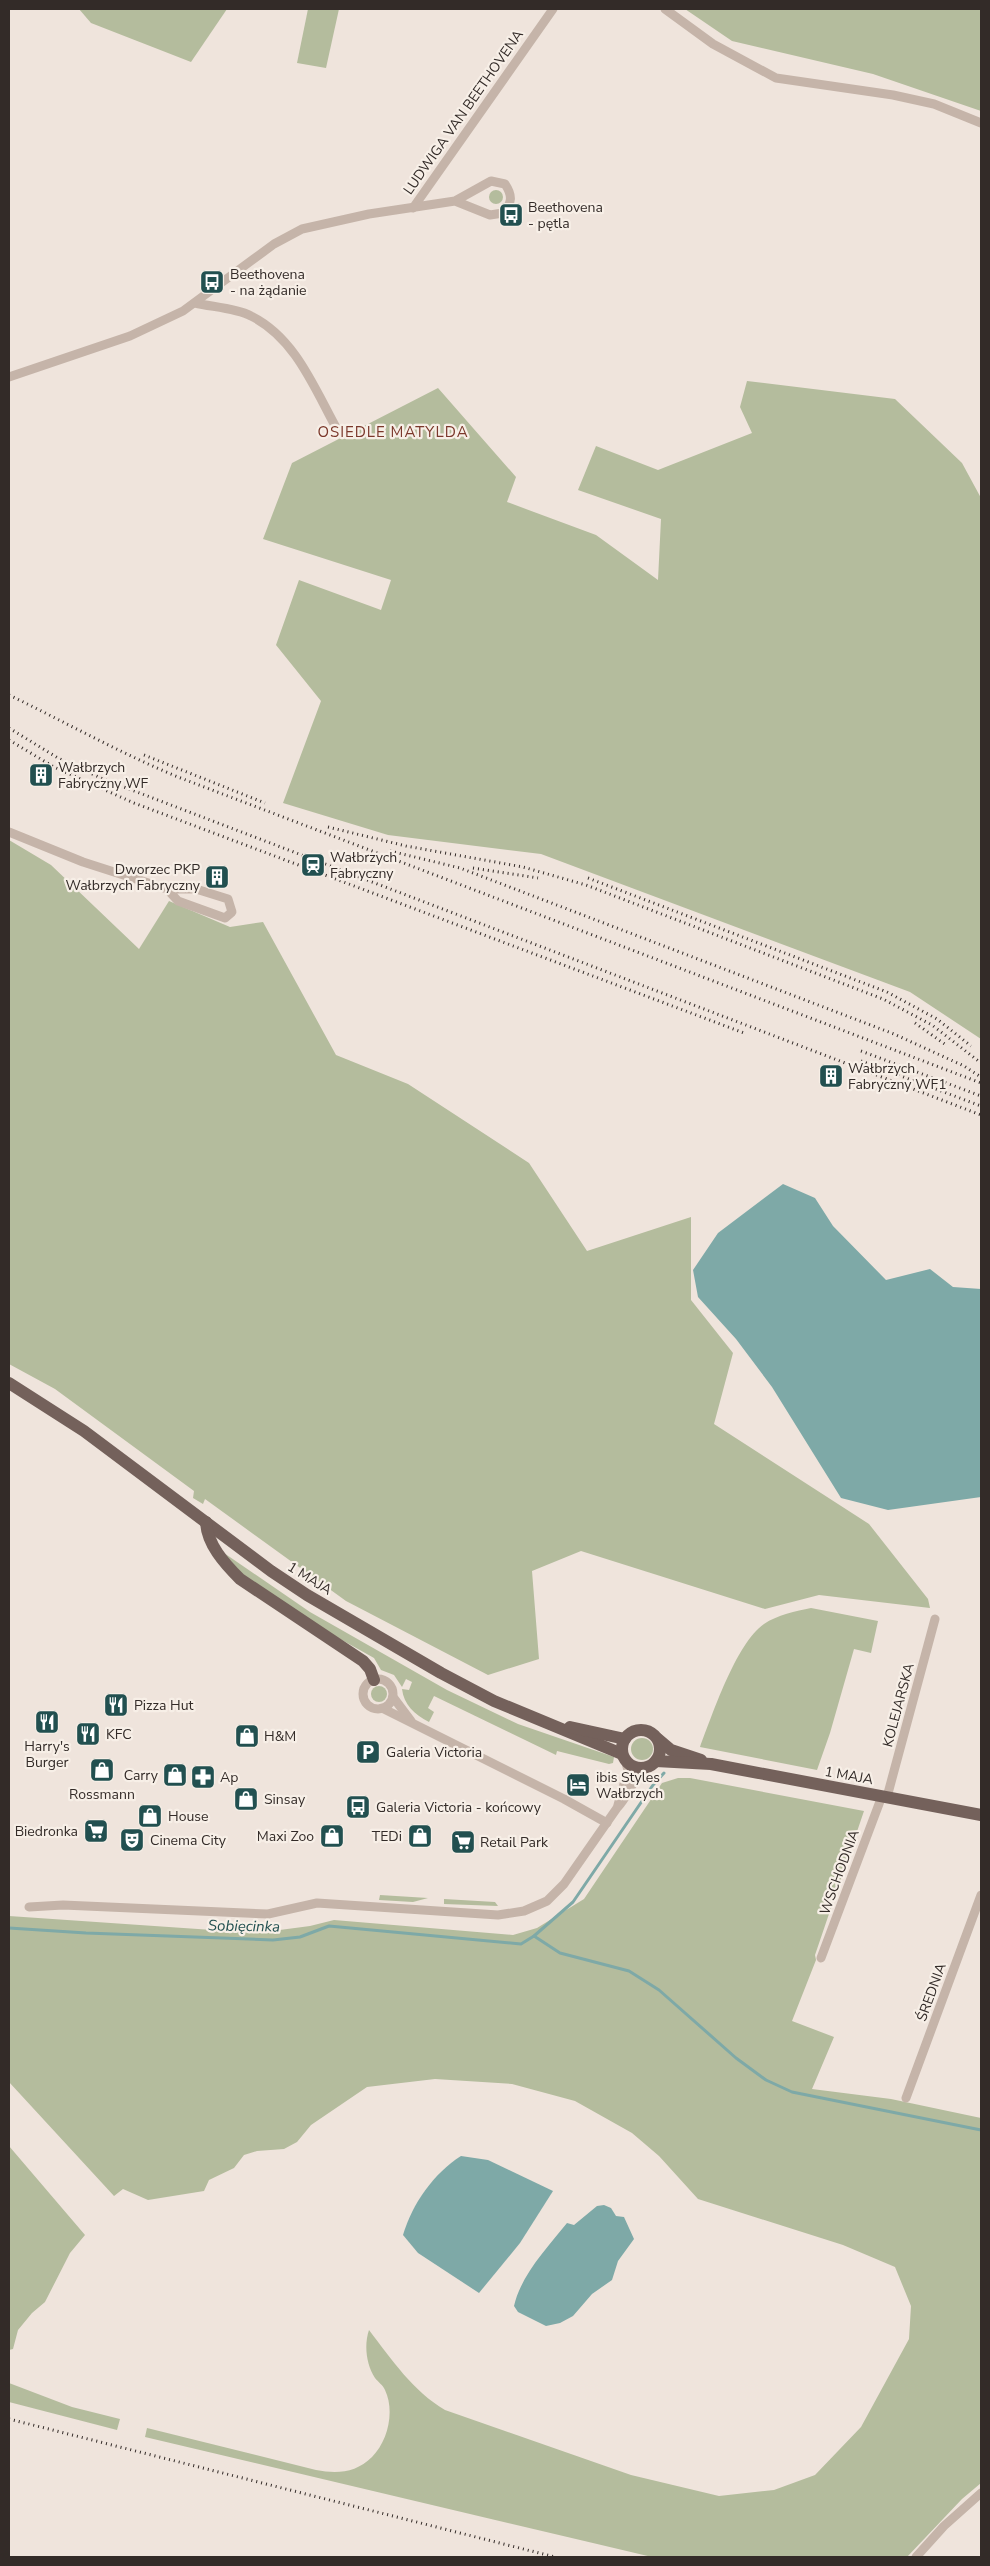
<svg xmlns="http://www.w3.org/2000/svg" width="990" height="2566" viewBox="0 0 990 2566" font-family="'Nunito Sans',sans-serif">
	<rect width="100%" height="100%" fill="#efe4dc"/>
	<g fill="#b4bc9d">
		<polygon points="79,9 227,9 191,62 91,23"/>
		<polygon points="308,9 339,9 326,68 297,63"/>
		<polygon points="685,9 981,9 981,111 873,74 732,41"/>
		<circle cx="496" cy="197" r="7"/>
		<polygon points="747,381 895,399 962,463 981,498 981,1039 910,992 541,854 388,835 283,803 321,701 276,645 299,580 381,610 391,580 263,539 292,463 438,388 516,477 507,502 596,535 658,580 661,519 578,490 596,446 658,470 752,433 740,407"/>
		<polygon points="9,840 51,865 139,949 169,901 230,927 263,922 336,1055 408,1084 529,1163 587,1251 691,1217 691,1300 733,1353 714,1424 869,1524 928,1599 930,1608 819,1595 765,1609 581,1551 532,1571 539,1659 488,1675 346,1601 205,1499 203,1504 193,1498 194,1491 55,1389 9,1364"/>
		<path d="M224,1553l86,59 137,78 71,34 96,33 -1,6 -4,1 -52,-13 -1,4 -122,-59 -6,12 6,4 -5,10c-15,-8 -25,-17 -27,-33l7,1 3,-8 -6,-3 -4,8 -8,-12 -13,-5 -7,-12 -41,-23 -89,-59z"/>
		<path d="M811,1608l67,13 -7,32 -17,-4 -24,84 -13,37 -117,-23c12,-31 36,-104 64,-123 13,-9 32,-13 47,-16z"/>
		<circle cx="379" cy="1694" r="8"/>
		<circle cx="642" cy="1749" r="11"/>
		<path d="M678,1778h12l174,33 -49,144 1,5 -24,61 42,16 -22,52 79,10 90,19v365l-19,16 -55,58h-255l-507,-120 2,-9 169,42c21,4 40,3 56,-13 16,-16 23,-46 13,-67 -2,-5 -7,-8 -10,-12 -9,-14 -11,-33 -6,-48 23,30 44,61 76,80l186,65 88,21 55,-6 41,-15 46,-48 48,-88 2,-33 -16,-39 -52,-22 -145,-46 -39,-43 -27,-23 -57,-32 -63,-17 -77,-5 -68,8 -56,38 -14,17 -13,7 -27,2 -13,4 -10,13 -25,12 -5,11 -56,9 -25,-11 -9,7 -105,-114v-166l248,17 53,-7 24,-6 179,15 24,-7 47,-29 78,-116z"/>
		<polygon points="380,1895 428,1898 413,1902 379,1900"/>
		<polygon points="444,1899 495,1902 498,1906 444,1904"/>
		<polygon points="9,2146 85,2235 70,2253 45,2302 32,2313 18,2330 13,2349 9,2350"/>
		<polygon points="9,2383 72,2407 120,2419 117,2430 9,2402"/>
	</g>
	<g fill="#7ea9a7">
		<polygon points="783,1184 815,1198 833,1226 886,1280 930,1269 953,1287 981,1289 981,1497 888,1510 841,1498 772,1387 736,1339 698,1297 693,1270 718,1233"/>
		<path d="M461,2156l27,4 65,31 -33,52 -41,50 -61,-40 -15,-18c9,-31 31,-62 58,-79z"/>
		<path d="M604,2205l7,3 5,8 8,1 10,22 -16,22 -6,19 -20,14 -19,22 -13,7 -14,3 -28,-14 -4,-6c7,-31 33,-58 53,-83l7,2 23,-19z"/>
	</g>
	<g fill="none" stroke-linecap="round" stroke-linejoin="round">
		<g stroke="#7ea9a7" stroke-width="3">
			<polyline points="9,1928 86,1933 273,1940 300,1937 329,1926 521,1944 534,1936 573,1902 653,1785 664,1773"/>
			<polyline points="534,1936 560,1953 629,1971 659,1990 736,2058 766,2080 792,2092 981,2130"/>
		</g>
		<g stroke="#c5b4a9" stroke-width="9">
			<polyline points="665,9 713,44 776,78 893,95 934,104 981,123"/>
			<polyline points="413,208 553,9"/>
			<path d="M195,303c17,4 41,5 56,13 45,22 64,74 87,115"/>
			<path d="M9,377l121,-41 53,-25 91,-67 28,-15 67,-15 86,-13 36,-20 14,3c8,12 7,19 -2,29l-13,2 -35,-14"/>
			<polyline points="9,832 83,862 167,889 178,901 225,918 232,912 228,899 196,889 167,889"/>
			<circle cx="378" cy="1694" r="15"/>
			<polyline points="393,1697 411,1721"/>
			<polyline points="382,1708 564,1799 607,1823"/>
			<polyline points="887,1797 935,1619"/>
			<polyline points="618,1805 628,1770 625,1760"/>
			<path d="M29,1907l34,-2 205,9 49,-11 181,12 26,-4 23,-10 17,-17 53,-76c12,-13 16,-29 28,-40"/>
			<polyline points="821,1958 882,1796"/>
			<polyline points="906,2098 981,1895"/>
			<polyline points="916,2557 944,2526 981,2493"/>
		</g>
		<g stroke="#74615b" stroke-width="12">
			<polyline points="9,1383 84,1431 271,1571 307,1595 441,1673 494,1701 622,1754"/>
			<path d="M206,1522c1,22 18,41 34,57l123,82 7,8 4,11"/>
			<polyline points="570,1727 625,1739"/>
			<circle cx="641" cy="1749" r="19"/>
			<polyline points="658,1739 671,1750 701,1760"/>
			<polyline points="656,1761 711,1764 981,1815"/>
		</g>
		<g stroke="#332b28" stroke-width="3" stroke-dasharray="1 4" stroke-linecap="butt">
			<path d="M9,695c56,27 111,58 169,82l803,306"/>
			<polyline points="9,728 58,758 103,779 981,1115"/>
			<polyline points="9,740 54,767 134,803 744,1033"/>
			<polyline points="144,755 265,803"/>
			<polyline points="328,827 406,846 523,867 586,885 883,999 932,1025 981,1063"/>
			<polyline points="390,851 460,868 894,1034 964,1066 981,1077"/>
			<polyline points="473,868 538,878"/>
			<polyline points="588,878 887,992 937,1019 971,1046"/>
			<polyline points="915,1023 946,1045"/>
			<polyline points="861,1051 981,1096"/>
			<polyline points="861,1061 981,1106"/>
			<polyline points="9,2419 555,2557"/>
		</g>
	</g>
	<defs>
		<symbol id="bus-square" viewBox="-11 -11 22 22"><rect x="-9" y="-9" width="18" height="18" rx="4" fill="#225050" stroke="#f7efe7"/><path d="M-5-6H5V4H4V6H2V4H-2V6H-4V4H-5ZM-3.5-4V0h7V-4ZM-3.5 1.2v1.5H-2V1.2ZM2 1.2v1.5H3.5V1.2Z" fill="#fff"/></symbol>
		<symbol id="building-square" viewBox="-11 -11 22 22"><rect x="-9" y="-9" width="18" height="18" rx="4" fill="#225050" stroke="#f7efe7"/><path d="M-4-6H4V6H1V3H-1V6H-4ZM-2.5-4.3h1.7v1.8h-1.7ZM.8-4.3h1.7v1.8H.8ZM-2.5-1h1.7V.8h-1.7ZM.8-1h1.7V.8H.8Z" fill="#fff"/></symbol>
		<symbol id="station-square" viewBox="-11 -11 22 22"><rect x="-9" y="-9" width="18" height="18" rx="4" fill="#225050" stroke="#f7efe7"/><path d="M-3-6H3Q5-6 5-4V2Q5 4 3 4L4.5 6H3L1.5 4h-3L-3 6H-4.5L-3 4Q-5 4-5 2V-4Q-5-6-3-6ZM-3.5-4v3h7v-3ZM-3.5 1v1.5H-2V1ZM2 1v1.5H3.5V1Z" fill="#fff"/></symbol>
		<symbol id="restaurant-square" viewBox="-11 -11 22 22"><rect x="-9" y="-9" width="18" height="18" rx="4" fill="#225050" stroke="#f7efe7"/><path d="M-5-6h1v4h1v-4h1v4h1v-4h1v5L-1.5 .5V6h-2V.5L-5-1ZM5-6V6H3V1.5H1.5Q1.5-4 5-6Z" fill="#fff"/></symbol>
		<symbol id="shop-square" viewBox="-11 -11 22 22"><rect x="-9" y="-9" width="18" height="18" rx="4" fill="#225050" stroke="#f7efe7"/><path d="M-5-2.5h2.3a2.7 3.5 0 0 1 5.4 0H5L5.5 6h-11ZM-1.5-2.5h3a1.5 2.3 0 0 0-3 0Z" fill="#fff"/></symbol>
		<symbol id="parking-square" viewBox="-11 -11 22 22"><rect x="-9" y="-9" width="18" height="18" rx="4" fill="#225050" stroke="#f7efe7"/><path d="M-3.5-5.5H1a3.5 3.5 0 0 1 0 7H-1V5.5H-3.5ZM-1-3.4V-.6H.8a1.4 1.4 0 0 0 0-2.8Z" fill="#fff"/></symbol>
		<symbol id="pharmacy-square" viewBox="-11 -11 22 22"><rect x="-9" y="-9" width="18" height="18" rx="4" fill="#225050" stroke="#f7efe7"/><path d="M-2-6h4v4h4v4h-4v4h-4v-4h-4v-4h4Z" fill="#fff"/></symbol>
		<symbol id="hotel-square" viewBox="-11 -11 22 22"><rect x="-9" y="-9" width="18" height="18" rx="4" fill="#225050" stroke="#f7efe7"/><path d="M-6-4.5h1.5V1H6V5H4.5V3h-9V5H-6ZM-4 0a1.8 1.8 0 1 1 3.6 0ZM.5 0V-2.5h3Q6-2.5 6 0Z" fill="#fff"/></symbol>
		<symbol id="supermarket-square" viewBox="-11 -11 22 22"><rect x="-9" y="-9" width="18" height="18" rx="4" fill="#225050" stroke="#f7efe7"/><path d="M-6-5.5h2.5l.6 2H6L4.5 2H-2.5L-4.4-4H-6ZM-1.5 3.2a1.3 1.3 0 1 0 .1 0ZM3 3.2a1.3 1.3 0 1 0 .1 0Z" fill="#fff"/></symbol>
		<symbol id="theatre-square" viewBox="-11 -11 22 22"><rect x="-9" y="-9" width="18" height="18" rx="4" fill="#225050" stroke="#f7efe7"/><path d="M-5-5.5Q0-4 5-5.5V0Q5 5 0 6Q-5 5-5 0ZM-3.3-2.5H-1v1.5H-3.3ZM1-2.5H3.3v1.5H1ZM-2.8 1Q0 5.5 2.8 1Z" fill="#fff"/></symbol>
	</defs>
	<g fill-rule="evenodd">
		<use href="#bus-square" x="497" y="201" width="28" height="28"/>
		<use href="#bus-square" x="198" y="268" width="28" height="28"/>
		<use href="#building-square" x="27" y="761" width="28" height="28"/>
		<use href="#station-square" x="299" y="851" width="28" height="28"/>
		<use href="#building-square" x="203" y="863" width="28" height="28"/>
		<use href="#building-square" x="817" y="1062" width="28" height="28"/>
		<use href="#restaurant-square" x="102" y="1691" width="28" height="28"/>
		<use href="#restaurant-square" x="33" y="1708" width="28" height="28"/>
		<use href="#restaurant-square" x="74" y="1720" width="28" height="28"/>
		<use href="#shop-square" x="233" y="1722" width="28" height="28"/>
		<use href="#parking-square" x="354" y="1738" width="28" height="28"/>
		<use href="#shop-square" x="88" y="1756" width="28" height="28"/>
		<use href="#shop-square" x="161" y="1761" width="28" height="28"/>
		<use href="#pharmacy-square" x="189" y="1763" width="28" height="28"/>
		<use href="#hotel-square" x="564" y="1771" width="28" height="28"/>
		<use href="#shop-square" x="232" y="1785" width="28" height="28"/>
		<use href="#bus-square" x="344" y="1793" width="28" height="28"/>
		<use href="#shop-square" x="136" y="1802" width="28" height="28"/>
		<use href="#supermarket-square" x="82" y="1817" width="28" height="28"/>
		<use href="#shop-square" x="318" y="1822" width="28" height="28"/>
		<use href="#shop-square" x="406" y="1822" width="28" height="28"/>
		<use href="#theatre-square" x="118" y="1826" width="28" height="28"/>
		<use href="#supermarket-square" x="449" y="1828" width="28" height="28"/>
	</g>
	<g text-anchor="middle" stroke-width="4.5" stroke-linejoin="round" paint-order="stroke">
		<g font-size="14" fill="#332b28" stroke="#f7efe7">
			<text transform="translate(463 112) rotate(-55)" y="5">LUDWIGA VAN BEETHOVENA</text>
			<text transform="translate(310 1578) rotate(32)" y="5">1 MAJA</text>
			<text transform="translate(898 1705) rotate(-75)" y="5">KOLEJARSKA</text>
			<text transform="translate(849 1775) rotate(10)" y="5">1 MAJA</text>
			<text transform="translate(839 1872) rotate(-70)" y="5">WSCHODNIA</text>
			<text transform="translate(931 1992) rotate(-70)" y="5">ŚREDNIA</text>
		</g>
		<g font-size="14" fill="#332b28" stroke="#f7efe7" text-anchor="start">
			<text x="528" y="212">Beethovena<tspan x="528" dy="16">- pętla</tspan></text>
			<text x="230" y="279">Beethovena<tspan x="230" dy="16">- na żądanie</tspan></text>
			<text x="58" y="772">Wałbrzych<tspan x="58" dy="16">Fabryczny WF</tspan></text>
			<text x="330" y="862">Wałbrzych<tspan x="330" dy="16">Fabryczny</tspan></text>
			<text x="200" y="874" text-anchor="end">Dworzec PKP<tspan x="200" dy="16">Wałbrzych Fabryczny</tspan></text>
			<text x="848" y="1073">Wałbrzych<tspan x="848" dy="16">Fabryczny WF1</tspan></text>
			<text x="134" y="1710">Pizza Hut</text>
			<text x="106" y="1739">KFC</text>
			<text x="264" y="1741">H&amp;M</text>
			<text x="47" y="1751" text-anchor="middle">Harry's<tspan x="47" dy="16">Burger</tspan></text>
			<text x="386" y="1757">Galeria Victoria</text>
			<text x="158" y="1780" text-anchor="end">Carry</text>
			<text x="220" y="1782">Ap</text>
			<text x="596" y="1782">ibis Styles<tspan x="596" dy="16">Wałbrzych</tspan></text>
			<text x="102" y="1799" text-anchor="middle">Rossmann</text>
			<text x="264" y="1804">Sinsay</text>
			<text x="376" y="1812">Galeria Victoria - końcowy</text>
			<text x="168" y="1821">House</text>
			<text x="78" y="1836" text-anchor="end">Biedronka</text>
			<text x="314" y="1841" text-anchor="end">Maxi Zoo</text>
			<text x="402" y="1841" text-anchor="end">TEDi</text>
			<text x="150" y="1845">Cinema City</text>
			<text x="480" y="1847">Retail Park</text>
		</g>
		<g font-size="15" letter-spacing="1" fill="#7a372a" stroke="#f7efe7">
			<text x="393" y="437">OSIEDLE MATYLDA</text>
		</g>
		<g font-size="15" font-style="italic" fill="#225050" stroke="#f7efe7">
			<text transform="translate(244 1926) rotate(1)" y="5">Sobięcinka</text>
		</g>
	</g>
	<rect width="990" height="2566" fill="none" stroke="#332b28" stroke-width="20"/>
</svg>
